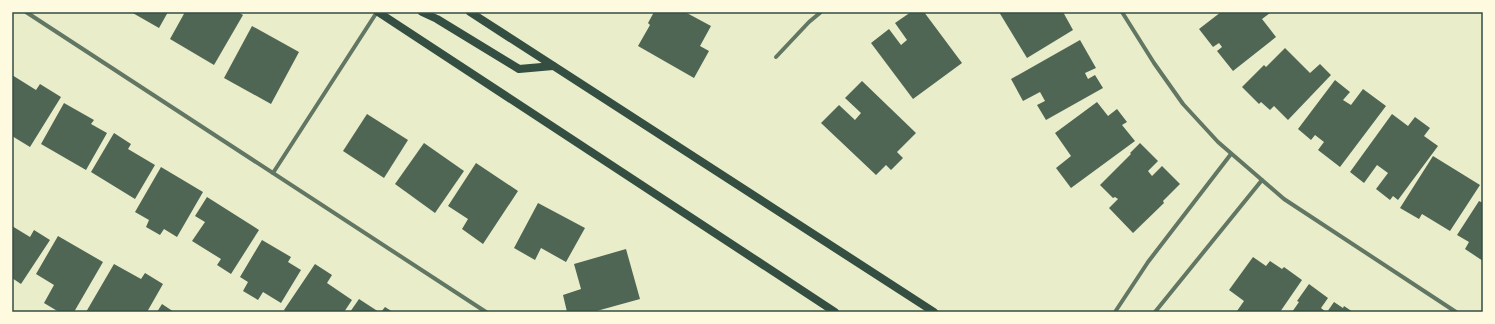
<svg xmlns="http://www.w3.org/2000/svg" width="1495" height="324" viewBox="0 0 1495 324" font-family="Signika,sans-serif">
	<rect width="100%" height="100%" fill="#e9edc9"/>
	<g fill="#4f6655">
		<polygon points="131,12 168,12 159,28"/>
		<polygon points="185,12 238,12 243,15 214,65 170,39"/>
		<polygon points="654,12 685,12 711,26 700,46 709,51 694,78 638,46 650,25 648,23"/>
		<polygon points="911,12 924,12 962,63 913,99 871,43 889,29 901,45 907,40 895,23"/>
		<polygon points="999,12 1063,12 1073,30 1027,58"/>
		<polygon points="1221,12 1269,12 1270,13 1262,19 1276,37 1233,71 1217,51 1222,47 1219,43 1213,47 1199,29"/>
		<polygon points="252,26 299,52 271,104 224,78"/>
		<polygon points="1080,40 1096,68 1085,73 1088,79 1095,75 1103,88 1046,120 1037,105 1045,101 1040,92 1023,101 1011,79"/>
		<polygon points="1285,48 1310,73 1320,64 1331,75 1288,120 1274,106 1270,110 1261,102 1259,104 1242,87 1264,65 1266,67"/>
		<polygon points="12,75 36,90 40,84 61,97 30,147 12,136"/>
		<polygon points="1335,80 1350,92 1343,100 1351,105 1363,89 1386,106 1340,167 1318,150 1324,142 1315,135 1311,140 1298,129"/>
		<polygon points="862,81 916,133 897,152 903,158 891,170 886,165 876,175 821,123 839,105 855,120 861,113 845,98"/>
		<polygon points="1097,102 1108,116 1117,109 1127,122 1122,125 1135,141 1071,188 1056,168 1071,156 1055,133"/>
		<polygon points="64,103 94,120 91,124 107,133 86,170 41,144"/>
		<polygon points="367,114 408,140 384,178 343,151"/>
		<polygon points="1392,114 1408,126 1415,117 1430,128 1424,136 1438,146 1398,200 1393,196 1390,200 1376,189 1388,173 1377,165 1364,183 1350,172"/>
		<polygon points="114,133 131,144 128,149 155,165 135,199 91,172"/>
		<polygon points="424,143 464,171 435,213 395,184"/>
		<polygon points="1140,143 1158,161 1148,171 1152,176 1162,166 1180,184 1163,201 1164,203 1133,233 1109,208 1118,199 1115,197 1113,198 1100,185 1131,154 1130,153"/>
		<polygon points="1433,156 1480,185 1450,231 1422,214 1419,219 1400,208"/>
		<polygon points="476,163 518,191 483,244 462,229 468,219 448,206"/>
		<polygon points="161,167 203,192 177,237 164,229 160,235 146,227 149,220 135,212"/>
		<polygon points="207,197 259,230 231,274 217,265 221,259 192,241 205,222 195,216"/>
		<polygon points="1479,201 1483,203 1483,261 1465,249 1469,242 1457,235"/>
		<polygon points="538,203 585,228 566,262 541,248 535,260 514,248"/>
		<polygon points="12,226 30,237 34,230 50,240 21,284 12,278"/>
		<polygon points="58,236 103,262 74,312 59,312 44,303 54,285 36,274"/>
		<polygon points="262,240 291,257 288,262 301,270 281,303 263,292 258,300 243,291 248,282 240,277"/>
		<polygon points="626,249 640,299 593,312 567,312 563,295 581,289 574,264"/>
		<polygon points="1253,257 1266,266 1270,261 1282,269 1284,267 1302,280 1280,312 1239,312 1237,311 1244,301 1229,290"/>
		<polygon points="114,264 141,279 145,273 163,284 147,312 86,312"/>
		<polygon points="315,264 332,275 327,283 352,300 344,312 286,312 284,310"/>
		<polygon points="1309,284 1328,298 1321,308 1326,312 1292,312 1299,302 1297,301"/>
		<polygon points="359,299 379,312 350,312"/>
		<polygon points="1334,302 1343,308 1344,306 1353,312 1327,312"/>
		<polygon points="162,304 174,312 157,312"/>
		<polygon points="385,307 393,312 381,312"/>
	</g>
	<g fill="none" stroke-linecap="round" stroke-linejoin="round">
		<g stroke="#617663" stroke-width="4">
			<polyline points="26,12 486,312"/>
			<polyline points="1122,12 1154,63 1183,104 1218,142 1284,199 1456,312"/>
			<polyline points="776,57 809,22 821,12"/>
			<polyline points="273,173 377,12"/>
			<polyline points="1115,312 1148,262 1231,154"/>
			<polyline points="1155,312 1262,180"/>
		</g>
		<g stroke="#344e41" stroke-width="8">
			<polyline points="378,12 835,312"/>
			<polyline points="422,12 437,19 519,69 553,66"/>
			<polyline points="470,12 934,312"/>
		</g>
	</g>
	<rect width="1495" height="324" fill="none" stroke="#fefae0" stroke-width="26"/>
	<rect x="13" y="13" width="1469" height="298" fill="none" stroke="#344e41" stroke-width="1.5"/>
</svg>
